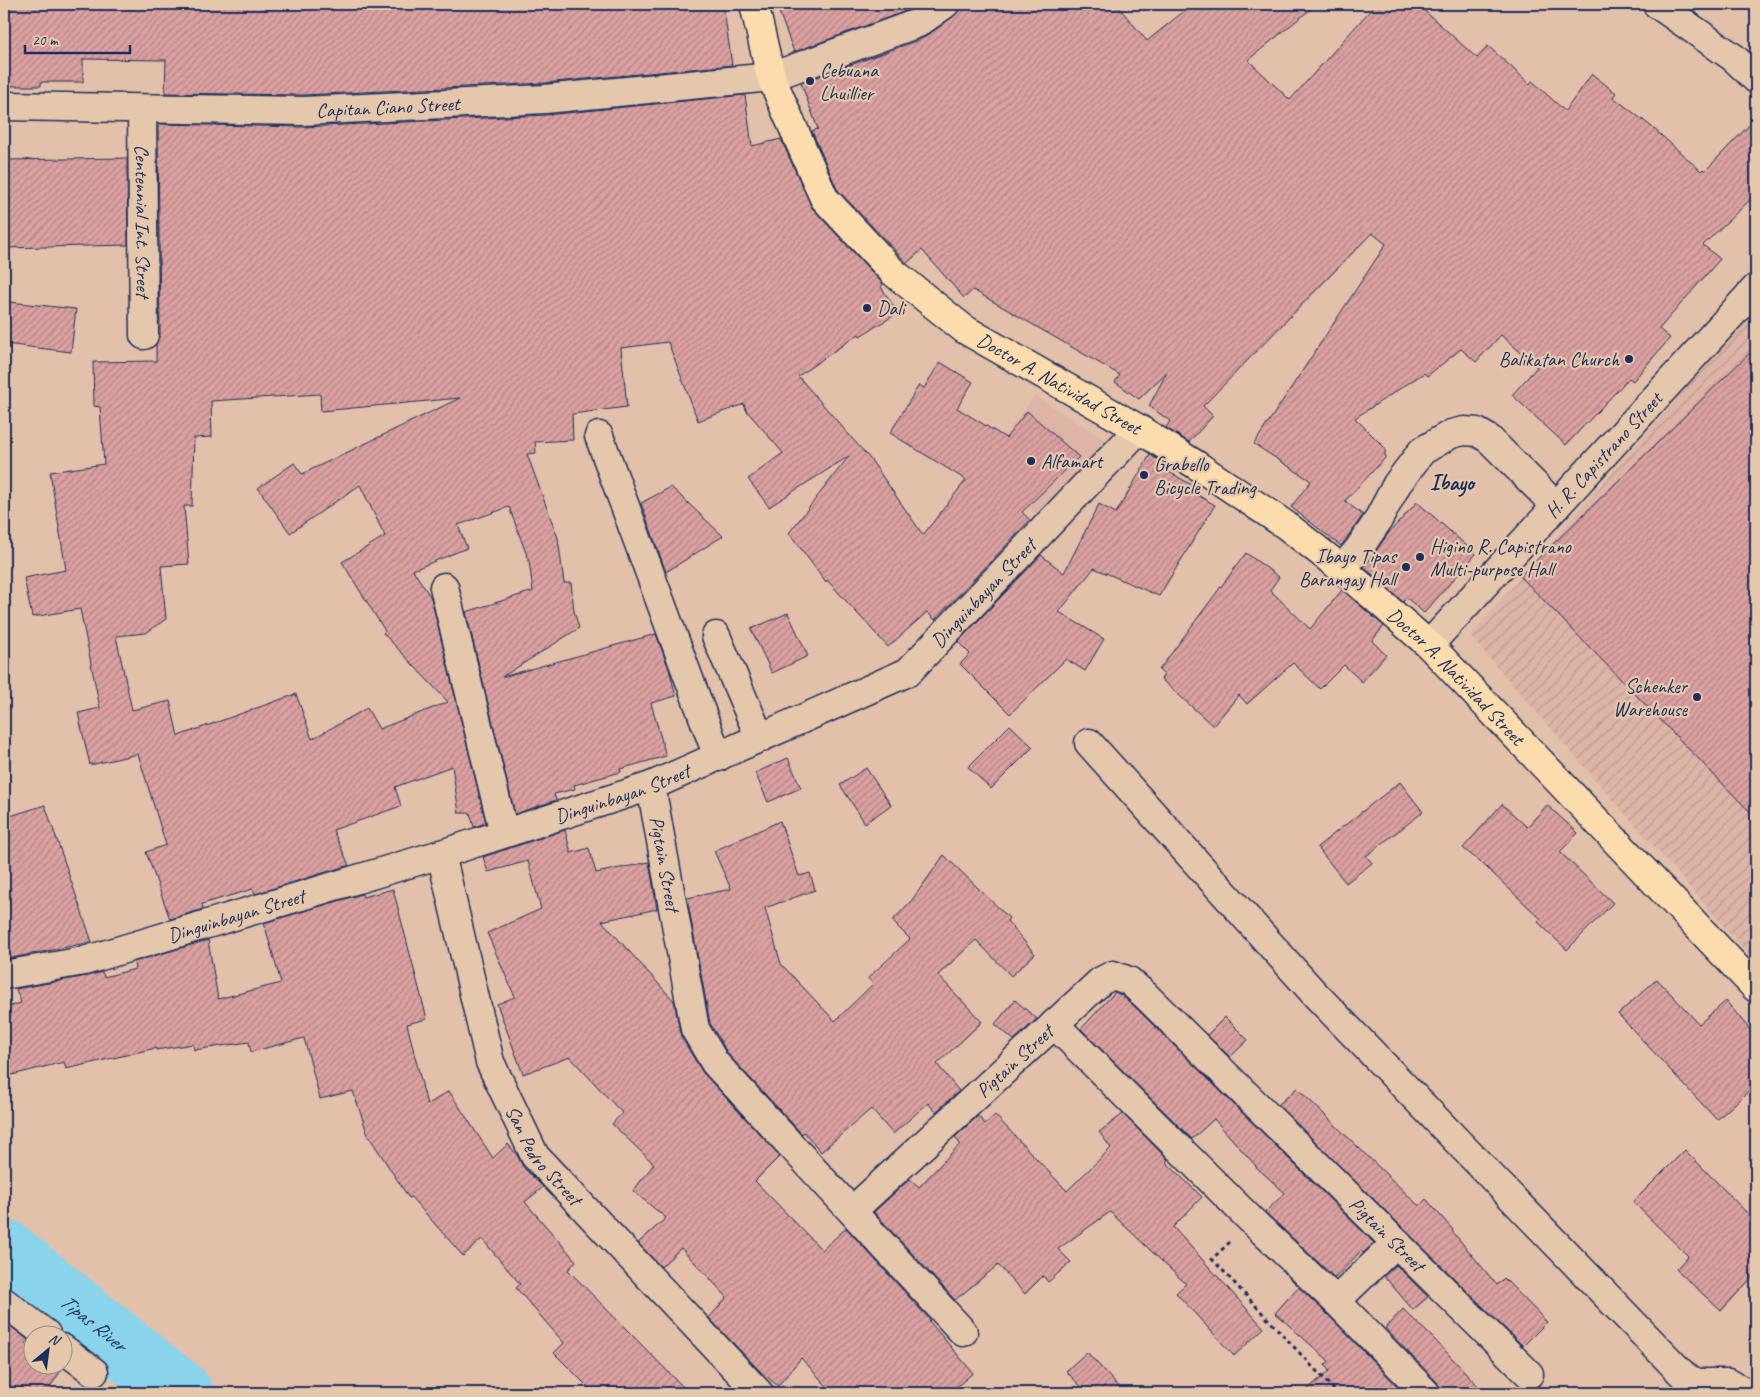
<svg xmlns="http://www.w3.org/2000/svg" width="1760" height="1397" viewBox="0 0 1760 1397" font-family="Caveat,sans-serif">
	<defs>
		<pattern id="industrial-furrows" width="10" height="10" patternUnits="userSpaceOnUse" patternTransform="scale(1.25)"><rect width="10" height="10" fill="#ddb4a6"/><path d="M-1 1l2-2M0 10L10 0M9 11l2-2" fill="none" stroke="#bd9b91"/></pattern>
		<pattern id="building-hatch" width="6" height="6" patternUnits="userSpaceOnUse" patternTransform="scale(1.25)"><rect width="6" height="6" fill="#dca1a0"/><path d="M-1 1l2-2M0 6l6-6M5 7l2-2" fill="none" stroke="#b28486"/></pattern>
	</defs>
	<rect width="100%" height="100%" fill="#e3c0aa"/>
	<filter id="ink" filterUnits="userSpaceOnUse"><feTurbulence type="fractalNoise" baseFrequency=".02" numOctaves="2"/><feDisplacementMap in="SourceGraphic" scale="10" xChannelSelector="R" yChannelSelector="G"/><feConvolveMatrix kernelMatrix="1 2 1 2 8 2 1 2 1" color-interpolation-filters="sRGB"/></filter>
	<g filter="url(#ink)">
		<polygon fill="#ddb4a6" points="1035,396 1115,446 1041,519 981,466"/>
		<polygon fill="url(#industrial-furrows)" points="1756,308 1756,963 1470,636"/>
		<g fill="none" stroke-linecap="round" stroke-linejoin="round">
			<path stroke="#8ad4eb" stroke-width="64" id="s1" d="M4,1251l177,142"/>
		</g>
		<g fill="url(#building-hatch)" stroke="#1b2f5e" fill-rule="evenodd">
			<polygon points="4,4 723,4 732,65 544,83 303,95 165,93 166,60 83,59 83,82 41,82 41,86 4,86"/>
			<polygon points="776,4 918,4 911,9 794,52"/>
			<polygon points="960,4 1116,4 1147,41 1193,4 1317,4 1248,60 1290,100 1376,4 1417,4 1477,58 1488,46 1530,84 1532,81 1565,111 1592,74 1616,93 1613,97 1652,127 1701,171 1703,169 1705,171 1756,118 1756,194 1703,245 1720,259 1659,329 1670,338 1633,381 1629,378 1566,445 1512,395 1537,367 1501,335 1476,362 1461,349 1427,376 1424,373 1355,418 1385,448 1385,458 1345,501 1363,515 1341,546 1291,507 1311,481 1254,444 1386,244 1372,233 1203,406 1213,416 1189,442 1166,428 1170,421 1149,406 1167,372 1139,399 1115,382 1120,375 973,290 964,298 922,250 907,263 837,189 812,131 818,129 801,83 924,38 954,16 959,11"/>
			<path d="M745,95l7,51 29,-7 31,69 71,76 -2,3 17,26 -38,23 -1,-2 -61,42 73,84 52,75 43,-55 -76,-47 29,-48 5,3 16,-26 33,20 -16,26 49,30 21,-27 52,46 -57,55 8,8 -95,100 -8,-8 -39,35 -61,-67 -1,2 -37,-49 60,-77 -80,51 -21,-28 35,-26 -37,-43 -2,-6 -46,17 -30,-79 -47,6 6,59 -55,7 1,26 -38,2 1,11 -9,1 31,84 6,45h7l3,28 5,17 -77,49 154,-43 13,35 7,27 -25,7 15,53 -46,13 1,3 -47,13 1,4 -21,5 2,6 -41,14 -49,-202 67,-21 -4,-30 -20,-54 -51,18 9,23 -54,22 18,28 55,225 -12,4 -4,-14h-11l-7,-47 -57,21 6,19 -68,24 16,35 -94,29 -2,-5 -51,15 1,5 -33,10 -24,-67 20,-7 -28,-91 -48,11 -12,-52 22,-5 -20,-99 -48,8 -8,-39 42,-8 -16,-98 54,-8 -4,-57 -6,-1 -1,-44 63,-1v-17l4,-9 -2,-211 146,3 242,-12zM320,394l1,17 139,-13 -158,76 -8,-11 -36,25 32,45 70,-48 25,51 -43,26 43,69 -2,2 65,69 -69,27 -12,-21 -55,31 -16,-45 -118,42 -8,-35 -38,9 -16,-74 30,-3 20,-14 -5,-53 28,-2 -5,-58h8l2,-68 18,-1 -1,-36z"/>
			<polygon points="127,158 128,245 4,248 4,160"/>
			<polygon points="9,302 76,309 71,352 5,344"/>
			<polygon points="1756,347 1756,818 1520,576"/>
			<polygon points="1150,455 1168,465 1164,469 1197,488 1194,493 1215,505 1159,596 1094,568 1059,612 1104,639 1085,671 1066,659 1010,714 960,664 970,654 958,642 1041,555 1064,573 1099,504 1116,513"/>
			<polygon points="671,487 723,536 666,572 641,503"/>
			<polygon points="1417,502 1476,554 1424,613 1407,598 1403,602 1364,567 1388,534"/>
			<polygon points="1246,553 1279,577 1270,590 1310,629 1342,590 1384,626 1372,641 1386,655 1362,682 1344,665 1320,689 1293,663 1247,704 1239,695 1213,726 1161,679 1164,675 1159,670"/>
			<polygon points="788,613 808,656 772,673 751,629"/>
			<polygon points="1010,725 1033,747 991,789 968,767"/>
			<polygon points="788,758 801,788 768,802 755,773"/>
			<polygon points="866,768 891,805 865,823 840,785"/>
			<polygon points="1400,782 1423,812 1366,856 1372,863 1346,883 1317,847"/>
			<polygon points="1502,804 1527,827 1547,805 1578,833 1560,852 1613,903 1567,950 1538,922 1541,919 1486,867 1463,848"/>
			<polygon points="45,805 92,942 6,959 4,952 4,818"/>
			<polygon points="780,821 799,876 810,873 815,890 765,908 781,964 835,1021 873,984 868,978 910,939 892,921 912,900 944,855 1009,918 1007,921 1035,954 1011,976 976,940 938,975 982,1022 937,1064 959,1091 936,1112 928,1103 893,1134 871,1109 821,1152 804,1132 802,1134 728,1054 710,1023 687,898 731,889 714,851"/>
			<polygon points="565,830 571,853 589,848 596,873 649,862 657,909 602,921 674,1001 681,1037 703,1073 780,1156 755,1181 822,1250 846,1228 930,1320 929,1321 973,1373 949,1393 833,1393 801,1358 778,1386 760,1371 709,1318 727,1297 681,1248 661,1267 638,1243 666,1218 633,1191 654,1164 612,1124 622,1113 570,1057 523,1074 497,1004 515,997 487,933 541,909 528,861 488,872 483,857"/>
			<polygon points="393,889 427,1019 407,1024 427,1105 449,1091 493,1158 508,1144 517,1155 523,1167 543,1187 525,1202 576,1261 568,1270 689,1393 594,1393 554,1353 564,1343 516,1288 520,1284 482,1239 463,1256 411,1197 409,1198 368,1135 353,1091 320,1099 304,1038 251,1052 249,1042 194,1050 193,1044 156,1050 156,1048 66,1069 64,1062 4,1077 4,1008 21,1003 16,989 87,976 102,972 104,977 135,969 134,962 208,940 218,999 281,983 264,923 362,894 363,897"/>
			<polygon points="1657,979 1699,1024 1726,1001 1756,1037 1756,1084 1717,1120 1618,1014"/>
			<polygon points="1115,992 1121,995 1134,1006 1374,1243 1363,1253 1361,1251 1335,1278 1265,1212 1285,1193 1255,1166 1256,1166 1214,1119 1192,1139 1081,1029"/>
			<polygon points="1015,1000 1037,1019 1014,1040 995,1024"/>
			<polygon points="1225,1017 1248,1040 1230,1057 1207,1035"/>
			<polygon points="1297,1088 1419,1206 1426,1199 1453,1230 1452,1231 1497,1285 1504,1278 1547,1322 1523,1346 1278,1105"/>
			<polygon points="1123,1114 1168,1160 1166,1162 1202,1197 1173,1227 1264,1328 1234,1356 1176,1293 1186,1284 1110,1212 1058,1249 1071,1262 1048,1282 1043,1276 1025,1294 998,1265 955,1300 874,1212 910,1179 919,1187 960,1144 955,1137 978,1116 985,1124 995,1115 1067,1191 1111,1148 1099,1132"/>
			<polygon points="1685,1150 1756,1222 1756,1273 1721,1311 1676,1269 1688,1256 1633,1202"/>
			<polygon points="1396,1265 1428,1297 1413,1310 1384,1276"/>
			<polygon points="1298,1287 1325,1312 1404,1393 1303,1393 1329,1371 1325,1365 1329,1361 1275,1313"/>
			<polygon points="1403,1309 1432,1337 1485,1393 1441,1393 1441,1389 1437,1382 1385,1328"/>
			<polygon points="4,1321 28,1340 26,1344 32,1349 32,1364 55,1364 62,1369 46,1393 4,1393"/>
			<polygon points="1087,1352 1124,1393 1087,1393 1066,1371"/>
		</g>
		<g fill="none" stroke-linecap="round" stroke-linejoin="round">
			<defs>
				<g id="minor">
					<polyline points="1657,4 1734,58 1756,79"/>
					<path id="s2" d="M4,106l299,5 242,-12 226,-22 147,-54 27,-19"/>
					<path id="s3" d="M142,109l2,226"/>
					<polyline points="599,436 718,757"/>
					<polyline points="1342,569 1358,550 1377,522 1397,484 1422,451 1451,434 1464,431 1477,432 1489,439 1556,506"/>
					<polyline points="444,587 504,833"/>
					<polyline points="716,636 760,738"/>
					<path id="s4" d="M1429,645l327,-357"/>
					<polyline points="1089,743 1314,993 1691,1383 1729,1383 1746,1393"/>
					<path id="s5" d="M651,786l44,243 20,34 248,269"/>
					<path id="s6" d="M441,854l49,208 45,94 224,237"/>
					<path id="s7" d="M4,975l80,-14 357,-107 210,-68 257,-114 231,-243"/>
					<polyline points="1054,1024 1251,1220 1336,1301 1426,1393"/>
					<path id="s8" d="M852,1211l249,-230 12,-6 16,6 16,14 384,379"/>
					<polyline points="1336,1301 1397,1242"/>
					<polyline points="4,1302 46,1334"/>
					<polyline points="62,1348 94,1372"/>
				</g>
				<g id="major">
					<path id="s9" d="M754,4l17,73 53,121 69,74 71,57 175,100 59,37 89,60 55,43 87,76 327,343"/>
				</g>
			</defs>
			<use href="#minor" stroke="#1b2f5e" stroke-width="31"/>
			<use href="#major" stroke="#1b2f5e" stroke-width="31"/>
			<polyline stroke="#1b2f5e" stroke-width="3" stroke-dasharray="4 4" stroke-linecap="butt" points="1230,1242 1212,1259 1337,1393"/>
			<use href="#minor" stroke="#e5c8ac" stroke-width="28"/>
			<use href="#major" stroke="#fcdcac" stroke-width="28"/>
		</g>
	</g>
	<g fill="#1b2f5e" stroke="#e5c8ac" stroke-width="2">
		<circle cx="810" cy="81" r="5"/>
		<circle cx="867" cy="308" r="5"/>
		<circle cx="1629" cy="359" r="5"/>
		<circle cx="1031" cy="461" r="5"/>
		<circle cx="1144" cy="475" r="5"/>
		<circle cx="1420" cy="557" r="5"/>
		<circle cx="1406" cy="567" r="5"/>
		<circle cx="1697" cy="697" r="5"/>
	</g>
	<g text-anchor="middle" stroke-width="4.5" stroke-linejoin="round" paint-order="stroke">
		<g font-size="20" fill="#1b2f5e" stroke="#e5c8ac" text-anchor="start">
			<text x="820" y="77">Cebuana<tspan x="820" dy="23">Lhuillier</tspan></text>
			<text x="877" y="315">Dali</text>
			<text x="1619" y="366" text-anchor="end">Balikatan Church</text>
			<text x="1041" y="468">Alfamart</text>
			<text x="1154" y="471">Grabello<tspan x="1154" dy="23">Bicycle Trading</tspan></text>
			<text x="1430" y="553">Higino R. Capistrano<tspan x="1430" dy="23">Multi-purpose Hall</tspan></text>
			<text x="1396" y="563" text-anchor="end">Ibayo Tipas<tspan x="1396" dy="23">Barangay Hall</tspan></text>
			<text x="1687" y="693" text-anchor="end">Schenker<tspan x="1687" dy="23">Warehouse</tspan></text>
		</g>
		<g font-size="20" fill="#1b2f5e" stroke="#e5c8ac">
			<text dy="7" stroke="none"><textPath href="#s2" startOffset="384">Capitan Ciano Street</textPath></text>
			<text dy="7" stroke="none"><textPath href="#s3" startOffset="112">Centennial Int. Street</textPath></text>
			<text dy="7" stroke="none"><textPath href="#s9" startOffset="509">Doctor A. Natividad Street</textPath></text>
			<text dy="7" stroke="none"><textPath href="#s4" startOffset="258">H. R. Capistrano Street</textPath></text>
			<text dy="7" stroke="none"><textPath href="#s7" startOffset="1065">Dinguinbayan Street</textPath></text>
			<text dy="7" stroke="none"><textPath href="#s9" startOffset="1004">Doctor A. Natividad Street</textPath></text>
			<text dy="7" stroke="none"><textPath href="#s7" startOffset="645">Dinguinbayan Street</textPath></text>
			<text dy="7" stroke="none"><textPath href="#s5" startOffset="79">Pigtain Street</textPath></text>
			<text dy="7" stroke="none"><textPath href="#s7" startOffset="240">Dinguinbayan Street</textPath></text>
			<text dy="7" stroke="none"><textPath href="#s8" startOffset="221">Pigtain Street</textPath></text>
			<text dy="7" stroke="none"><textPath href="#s6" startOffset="322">San Pedro Street</textPath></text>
			<text dy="7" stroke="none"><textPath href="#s8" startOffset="731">Pigtain Street</textPath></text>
		</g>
		<g font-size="21" font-style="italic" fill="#213765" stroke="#e5c8ac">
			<text dy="7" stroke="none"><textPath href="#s1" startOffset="114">Tipas River</textPath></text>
		</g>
		<g font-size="22" font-weight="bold" fill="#1b2f5e" stroke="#e5c8ac">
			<text x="1452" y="490">Ibayo</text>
		</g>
	</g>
	<rect width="1760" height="1397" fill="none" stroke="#e5c8ac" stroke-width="20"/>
	<rect x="10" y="10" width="1740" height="1377" fill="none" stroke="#1b2f5e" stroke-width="2" filter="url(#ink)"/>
	<g transform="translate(48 1350) rotate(29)"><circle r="24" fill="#e5c8ac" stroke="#948b8d"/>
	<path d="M0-4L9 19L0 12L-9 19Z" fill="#1b2f5e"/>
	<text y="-8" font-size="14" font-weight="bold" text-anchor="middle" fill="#1b2f5e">N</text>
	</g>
	<path d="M25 45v8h105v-8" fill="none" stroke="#1b2f5e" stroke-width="2.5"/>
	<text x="32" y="45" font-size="15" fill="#1b2f5e" stroke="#e5c8ac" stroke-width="4" paint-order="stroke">20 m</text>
</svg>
